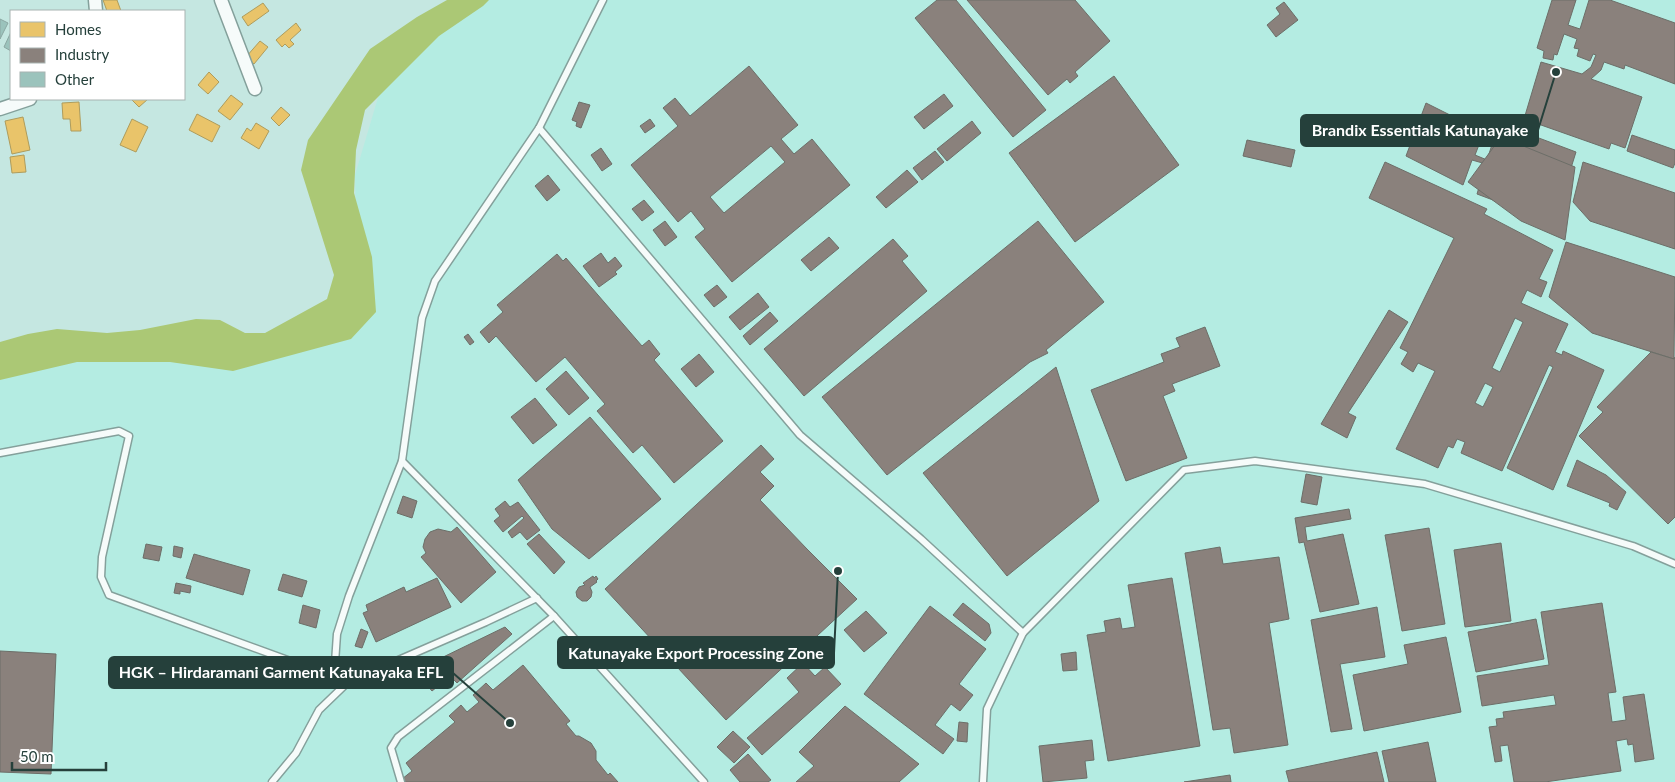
<svg xmlns="http://www.w3.org/2000/svg" width="1675" height="782" viewBox="0 0 1675 782" font-family="Lato,sans-serif">
	<rect width="100%" height="100%" fill="#c5e7e1"/>
	<polygon fill="#b4ece2" points="489,0 1675,0 1675,782 0,782 0,361 278,347 358,315 355,175 388,64"/>
	<polygon fill="#abc875" points="447,0 489,0 483,6 439,36 365,110 356,150 354,193 372,257 376,312 351,339 233,371 170,362 77,362 0,380 0,342 28,334 57,329 107,333 140,330 196,319 220,320 245,333 265,333 327,299 334,275 301,170 308,140 370,49 417,17"/>
	<g fill="#e9c46a" stroke="#ae9c5c">
		<polygon points="103,0 117,0 121,11 107,11"/>
		<polygon points="263,3 269,11 248,26 242,17"/>
		<polygon points="296,23 301,30 290,40 294,44 289,48 285,44 282,47 276,40"/>
		<polygon points="260,41 268,47 254,64 246,57"/>
		<polygon points="209,72 219,82 208,94 198,85"/>
		<polygon points="231,95 243,104 230,120 218,111"/>
		<polygon points="131,99 148,99 139,107"/>
		<polygon points="79,102 81,131 71,131 70,119 63,119 62,103"/>
		<polygon points="281,107 290,115 279,126 271,118"/>
		<polygon points="197,114 220,126 212,142 189,130"/>
		<polygon points="23,117 30,150 12,154 5,121"/>
		<polygon points="132,119 148,127 136,152 120,145"/>
		<polygon points="256,123 269,131 259,149 241,138 247,128 251,131"/>
		<polygon points="24,155 26,172 12,173 10,157"/>
	</g>
	<g fill="#8a817c" stroke="#6c6e68" fill-rule="evenodd">
		<polygon points="937,0 956,0 1046,110 1013,137 915,18"/>
		<polygon points="967,0 1075,0 1110,41 1075,72 1078,76 1070,83 1067,79 1048,95"/>
		<polygon points="1552,0 1576,0 1568,25 1580,29 1589,0 1610,0 1675,23 1675,84 1625,65 1624,69 1604,62 1601,70 1591,79 1642,97 1625,148 1611,143 1609,149 1524,119 1541,62 1582,74 1591,67 1596,55 1593,54 1590,61 1577,56 1579,49 1574,48 1577,39 1564,34 1557,55 1554,54 1553,60 1543,58 1544,51 1537,48"/>
		<polygon points="1284,2 1298,20 1276,37 1267,25 1280,14 1276,8"/>
		<path d="M749,66l49,59 -17,14 13,15 18,-15 38,46 -118,97 -37,-45 10,-8 -14,-18 -13,11 -47,-57 47,-39 -15,-18 12,-10 15,18zM771,146l14,16 -61,51 -14,-16z"/>
		<polygon points="1114,76 1179,165 1075,242 1009,153"/>
		<polygon points="944,94 953,106 924,129 914,117"/>
		<polygon points="579,102 590,105 581,128 576,126 577,122 572,120"/>
		<polygon points="1426,103 1484,132 1475,155 1487,160 1499,123 1576,152 1560,203 1567,205 1562,217 1557,215 1554,223 1477,194 1486,164 1472,160 1463,185 1406,156"/>
		<polygon points="650,119 655,126 645,133 640,126"/>
		<polygon points="972,121 981,133 947,161 937,149"/>
		<polygon points="1632,135 1675,150 1675,163 1673,168 1627,151"/>
		<polygon points="1501,137 1575,167 1565,240 1521,221 1468,182"/>
		<polygon points="1247,140 1295,150 1291,167 1243,156"/>
		<polygon points="601,148 612,164 602,171 591,155"/>
		<polygon points="935,151 944,162 922,180 913,168"/>
		<path d="M1385,162l102,47 -3,5 69,36 -14,29 8,3 -6,15 -14,-7 -6,13 47,21 -13,28 7,3 1,-4 41,19 -51,120 -46,-22 46,-101 -4,-2 -47,106 -41,-18 4,-11 -8,-3 -4,9 -5,-2 -10,22 -42,-19 39,-78 -17,-8 -5,9 -12,-8 7,-12 -8,-4 54,-110 -85,-40zM1515,318l8,4 -23,50 -8,-4zM1485,383l8,4 -10,20 -8,-4z"/>
		<polygon points="1583,162 1675,193 1675,249 1590,221 1573,202"/>
		<polygon points="907,170 918,182 886,208 876,197"/>
		<polygon points="548,175 560,190 547,201 535,186"/>
		<polygon points="644,200 654,212 642,221 632,209"/>
		<polygon points="665,221 677,237 665,246 653,230"/>
		<polygon points="1038,221 1104,302 1046,350 1048,353 1030,362 887,475 822,397"/>
		<polygon points="829,237 839,248 811,271 801,260"/>
		<polygon points="893,239 908,256 902,261 927,291 804,396 764,349"/>
		<polygon points="1566,242 1675,277 1674,359 1592,333 1549,297"/>
		<polygon points="601,253 608,263 615,257 622,266 615,272 617,274 599,287 583,266"/>
		<polygon points="557,254 563,261 566,258 642,346 649,340 660,354 654,360 723,441 674,483 642,445 633,453 597,411 605,404 565,357 536,382 496,336 489,343 480,332 503,312 497,305"/>
		<polygon points="717,285 727,297 714,307 704,295"/>
		<polygon points="758,293 769,307 740,330 729,317"/>
		<polygon points="1389,310 1408,322 1348,413 1356,417 1347,438 1321,424"/>
		<polygon points="770,312 778,321 750,345 743,336"/>
		<polygon points="1205,327 1220,366 1172,384 1175,391 1163,396 1187,458 1126,481 1091,390 1164,362 1161,354 1180,347 1176,338"/>
		<polygon points="468,334 474,342 470,345 464,337"/>
		<polygon points="1651,352 1674,359 1675,357 1675,517 1668,524 1579,436 1603,412 1597,407"/>
		<polygon points="699,354 714,372 696,387 681,369"/>
		<polygon points="1056,367 1099,501 1007,576 923,473"/>
		<polygon points="566,371 589,398 569,415 546,389"/>
		<polygon points="535,398 557,425 533,444 511,417"/>
		<polygon points="590,417 661,499 589,559 552,529 518,480"/>
		<polygon points="761,445 774,459 760,472 774,486 760,500 807,549 857,599 726,720 605,589"/>
		<polygon points="1577,460 1606,475 1626,492 1617,510 1609,506 1610,503 1567,486"/>
		<polygon points="1306,474 1322,477 1317,505 1301,502"/>
		<polygon points="403,496 417,501 412,518 397,513"/>
		<polygon points="505,501 510,507 518,502 540,530 527,540 520,532 512,538 508,532 524,518 522,516 503,532 494,521 500,516 495,509"/>
		<polygon points="1349,509 1351,519 1305,527 1307,541 1343,534 1359,604 1320,612 1304,542 1299,543 1295,518"/>
		<polygon points="457,527 496,572 461,603 421,557 426,553 423,547 425,539 430,532 438,529 451,532"/>
		<polygon points="1429,528 1445,624 1402,631 1385,535"/>
		<polygon points="539,534 565,562 554,574 527,544"/>
		<polygon points="1501,543 1511,621 1465,627 1454,550"/>
		<polygon points="146,544 162,547 159,561 143,558"/>
		<polygon points="174,546 183,548 181,558 173,556"/>
		<polygon points="1220,547 1223,564 1279,557 1289,619 1269,623 1288,745 1234,753 1230,728 1213,730 1185,553"/>
		<polygon points="194,554 250,570 243,595 186,578"/>
		<polygon points="283,574 307,581 302,597 278,590"/>
		<polygon points="593,576 594,578 596,576 598,579 596,581 597,582 590,587 592,592 591,597 587,601 582,601 577,597 576,592 579,587 585,585 583,583"/>
		<polygon points="437,578 451,607 376,642 363,613 368,611 366,605 404,587 406,592"/>
		<polygon points="1172,578 1200,746 1108,761 1087,635 1106,632 1104,621 1120,618 1122,629 1135,627 1128,585"/>
		<polygon points="176,583 191,586 190,593 180,591 180,594 174,593"/>
		<polygon points="963,603 989,624 991,633 985,641 953,615"/>
		<polygon points="1602,603 1616,692 1608,693 1612,722 1626,720 1623,697 1644,694 1654,759 1635,762 1633,744 1628,745 1627,739 1616,741 1621,771 1545,782 1514,782 1508,745 1500,746 1502,761 1495,762 1489,727 1497,726 1496,719 1504,718 1503,712 1556,705 1554,695 1482,706 1477,676 1549,665 1541,612"/>
		<polygon points="303,605 320,610 316,628 299,623"/>
		<polygon points="930,606 986,649 959,684 973,695 960,711 951,704 935,725 954,739 943,754 864,694"/>
		<polygon points="1377,607 1385,657 1340,664 1352,729 1331,732 1311,620"/>
		<polygon points="866,611 887,633 864,652 844,630"/>
		<polygon points="1536,619 1544,659 1476,672 1468,632"/>
		<polygon points="505,627 512,634 457,683 435,661"/>
		<polygon points="361,629 368,632 362,648 355,646"/>
		<polygon points="1446,637 1461,712 1364,731 1353,675 1408,664 1404,645"/>
		<polygon points="0,651 56,654 51,774 0,772"/>
		<polygon points="1076,652 1077,670 1063,671 1061,654"/>
		<polygon points="803,663 815,676 825,667 841,684 762,755 747,738 799,692 787,678"/>
		<polygon points="523,665 570,721 566,724 576,736 579,736 591,743 596,751 596,760 608,775 610,773 618,782 404,782 402,779 412,771 406,763 455,722 449,716 461,705 467,712 479,702 473,695 486,683 493,690"/>
		<polygon points="431,670 442,683 432,691 421,678"/>
		<polygon points="845,706 919,764 899,782 796,782 814,766 799,752"/>
		<polygon points="959,722 968,723 967,742 957,741"/>
		<polygon points="733,731 750,747 734,763 717,747"/>
		<polygon points="1092,740 1094,760 1085,761 1087,778 1043,782 1039,746"/>
		<polygon points="1428,742 1436,782 1389,782 1382,751"/>
		<polygon points="1377,752 1384,782 1289,782 1286,771"/>
		<polygon points="748,754 771,780 768,782 740,782 730,770"/>
		<polygon points="1230,775 1231,782 1184,782"/>
	</g>
	<g fill="#9bc3bc" stroke="#8ba7a2">
		<polygon points="0,19 8,23 0,39"/>
		<polygon points="11,32 11,51 4,47"/>
	</g>
	<g fill="none" stroke-linecap="round" stroke-linejoin="round">
		<defs>
			<g id="lane">
				<polyline points="539,128 800,435 921,539 1023,633"/>
				<polyline points="0,453 119,431 129,436 102,557 101,577 109,595 348,682"/>
				<polyline points="402,461 554,616 704,782"/>
				<polyline points="334,677 337,634 349,596 402,461 422,318 435,281 539,128 603,0"/>
				<polyline points="272,782 296,753 319,710 348,682 486,622 537,598"/>
				<polyline points="401,782 391,748 398,737 554,616"/>
				<polyline points="983,782 987,709 1023,633 1184,470 1255,461 1425,484 1633,546 1675,564"/>
			</g>
			<g id="street">
				<polyline points="95,0 96,11"/>
				<polyline points="221,0 255,89"/>
				<polyline points="0,109 30,99"/>
			</g>
		</defs>
		<use href="#lane" stroke="#84a09b" stroke-width="9"/>
		<use href="#street" stroke="#84a09b" stroke-width="15"/>
		<use href="#lane" stroke="#f6fbfa" stroke-width="6"/>
		<use href="#street" stroke="#f6fbfa" stroke-width="12"/>
	</g>
	<path fill="none" stroke="#25403b" stroke-width="2" d="M1556 72L1538 130M838 571L834 653M510 723L453 673"/>
	<g fill="#25403b" stroke="#fff" stroke-width="2">
		<circle cx="1556" cy="72" r="5"/>
		<circle cx="838" cy="571" r="5"/>
		<circle cx="510" cy="723" r="5"/>
	</g>
	<g fill="#25403b" stroke="#25403b" stroke-width="2">
		<rect x="1301" y="115" width="237" height="31" rx="5"/>
		<rect x="558" y="637" width="276" height="31" rx="5"/>
		<rect x="109" y="657" width="344" height="31" rx="5"/>
	</g>
	<g font-size="16" text-anchor="middle" font-weight="bold" fill="#fff">
		<text x="1420" y="136">Brandix Essentials Katunayake</text>
		<text x="696" y="659">Katunayake Export Processing Zone</text>
		<text x="281" y="678">HGK – Hirdaramani Garment Katunayaka EFL</text>
	</g>
	<rect x="10" y="10" width="175" height="90" fill="#ffffff" stroke="#a8b3b1"/>
	<rect x="20" y="22" width="25" height="15" fill="#e9c46a" stroke="#a8b3b1"/>
	<text x="55" y="35" font-size="15" fill="#25403b">Homes</text>
	<rect x="20" y="48" width="25" height="15" fill="#8a817c" stroke="#a8b3b1"/>
	<text x="55" y="60" font-size="15" fill="#25403b">Industry</text>
	<rect x="20" y="72" width="25" height="15" fill="#9bc3bc" stroke="#a8b3b1"/>
	<text x="55" y="85" font-size="15" fill="#25403b">Other</text>
	<path d="M12 762v8h94v-8" fill="none" stroke="#25403b" stroke-width="2.5"/>
	<text x="20" y="762" font-size="15" fill="#25403b" stroke="#ffffff" stroke-width="4" paint-order="stroke">50 m</text>
</svg>
